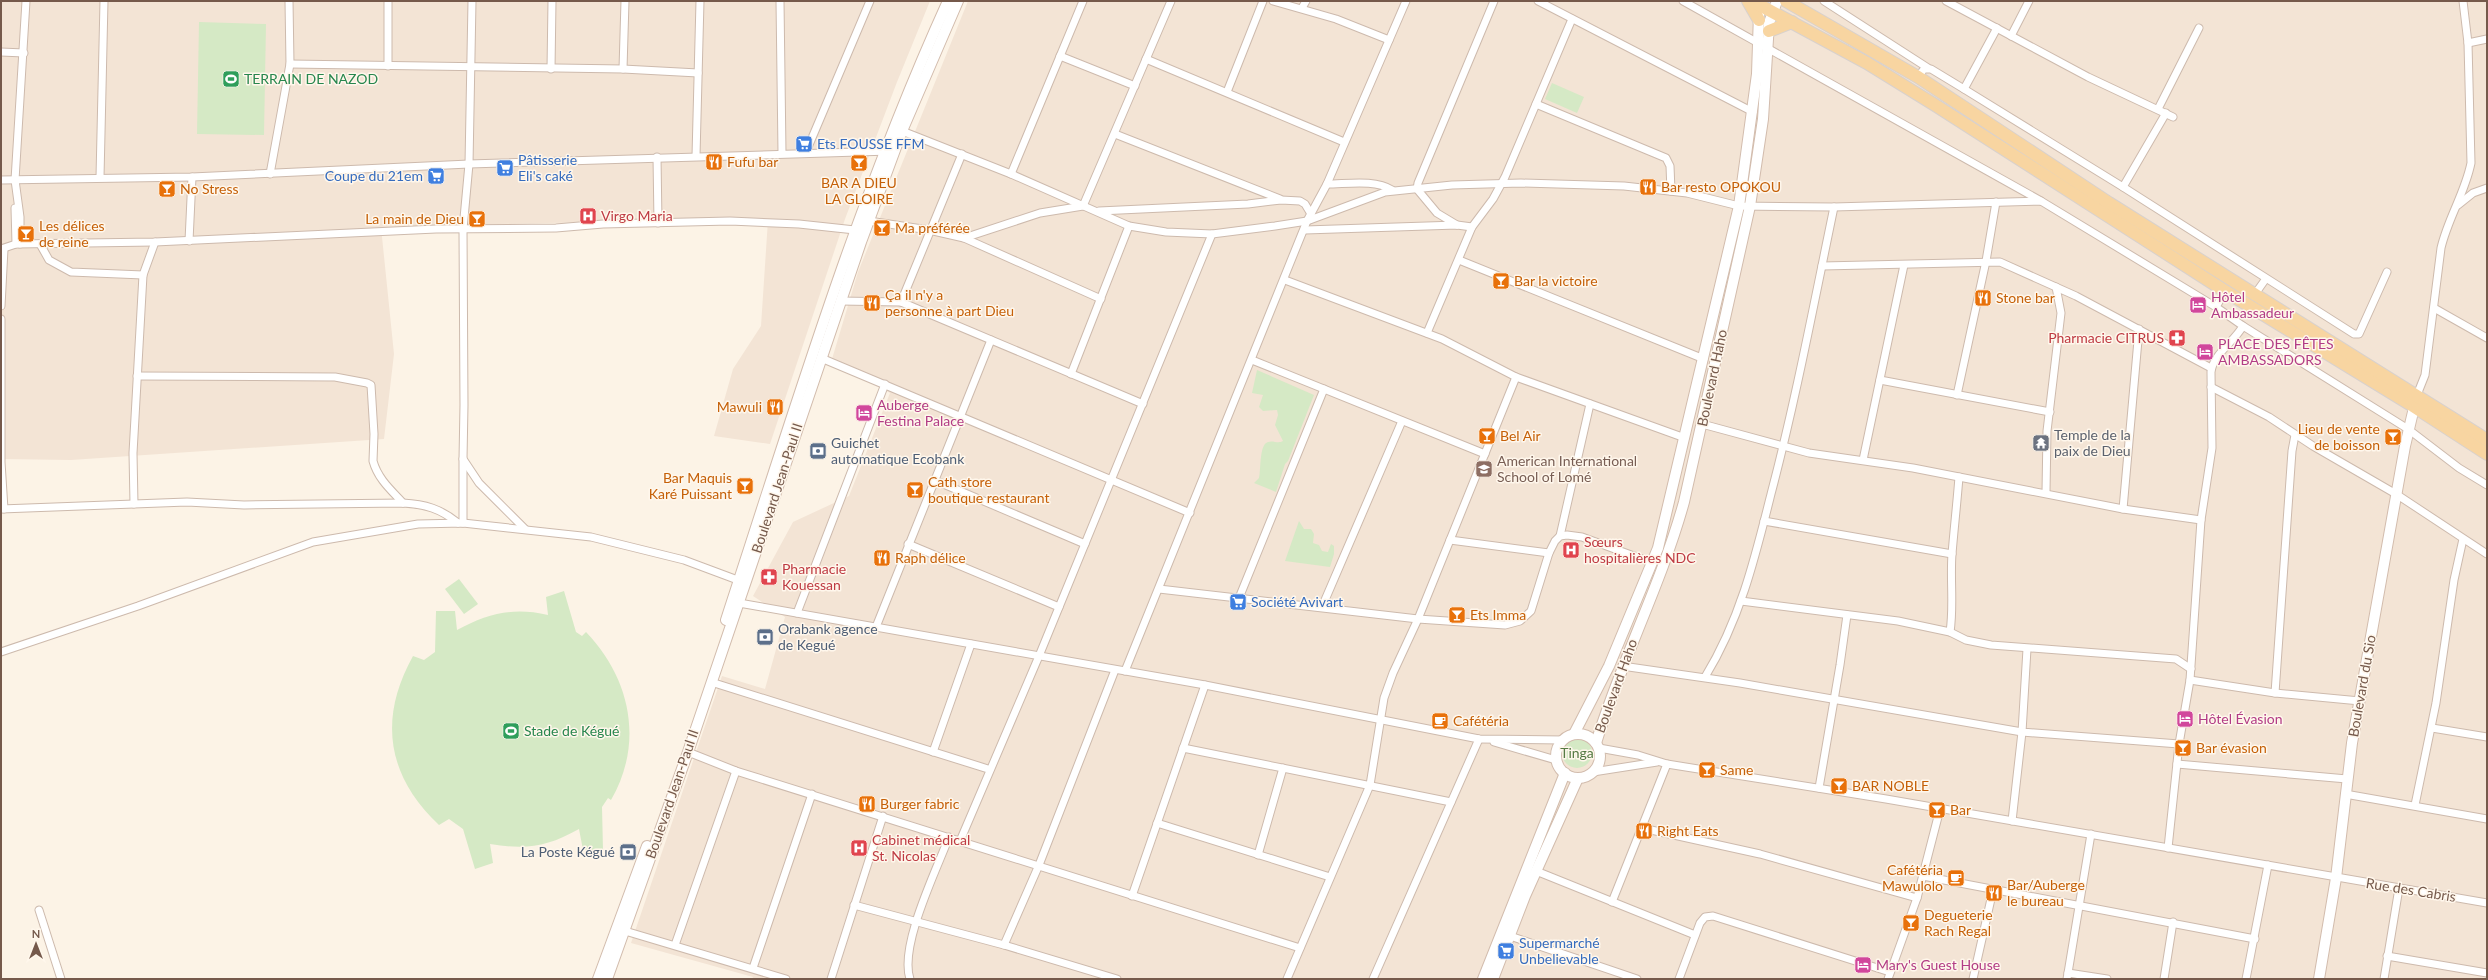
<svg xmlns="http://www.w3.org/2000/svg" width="2488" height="980" viewBox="0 0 2488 980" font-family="Lato,sans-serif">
	<rect width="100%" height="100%" fill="#fcf3e6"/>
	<g fill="#f3e4d5">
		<polygon points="1,1 930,1 897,82 845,219 770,444 714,436 733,369 761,326 768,220 546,223 381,227 394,354 384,439 71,460 1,459"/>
		<polygon points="968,1 2487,1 2487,979 752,979 753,977 631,943 722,676 765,689 785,617 753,596 793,522 849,496 890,393 832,359 858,272"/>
	</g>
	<g fill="#d5e9c5">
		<polygon points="199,22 266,24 264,135 197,134"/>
		<polygon points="1552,83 1584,97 1577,113 1545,99"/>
		<path d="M1257,370l57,25 -26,66 -3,3 -9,28 -22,-9 5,-5c2,-7 0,-34 9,-36 5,-2 10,2 15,-1l-8,-16 3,-10 -1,-5 -14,1 -4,-4 4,-12 -11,-2z"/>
		<polygon points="1299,521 1304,529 1311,529 1314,534 1313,543 1319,545 1322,551 1328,552 1331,544 1334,546 1334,554 1330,567 1285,561"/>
		<polygon points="459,579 478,604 464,614 445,589"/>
		<path d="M564,591l12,41 6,4 4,-4c45,47 58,111 25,168l-3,-2 -6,9 1,43h-20l-4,-21c-32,18 -53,21 -89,15l3,19 -18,6 -12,-40 -14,-10 -10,6c-52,-49 -61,-106 -26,-169l11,4 11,-8 1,-41h19l2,19c31,-17 57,-23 91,-15l-2,-18z"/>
		<circle cx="1577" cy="753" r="15"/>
	</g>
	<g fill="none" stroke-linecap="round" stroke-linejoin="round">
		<defs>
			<g id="street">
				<polyline points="388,1 388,66"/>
				<polyline points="472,1 469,164 463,229 464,405 463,459 479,483 525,529"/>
				<polyline points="780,1 782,153"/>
				<polyline points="1273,1 1336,19 1389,40"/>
				<polyline points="1538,1 1753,112"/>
				<polyline points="1683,1 2041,201"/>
				<polyline points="1824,1 1928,68"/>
				<polyline points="1946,1 2088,77 2173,117"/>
				<polyline points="1302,8 1306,1"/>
				<polyline points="2011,36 2029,1"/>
				<polyline points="2468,43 2487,39"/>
				<polyline points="1,52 24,53"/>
				<polyline points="1060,56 1135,86"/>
				<polyline points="1146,59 1344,142"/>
				<polyline points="290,64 623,69 698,73"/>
				<polyline points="551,69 552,1"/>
				<polyline points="623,69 625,1"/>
				<polyline points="1918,77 1924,69 1931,69 1964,89 1997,28"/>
				<polyline points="1964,89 2123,187 2166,113"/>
				<polyline points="1227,92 1263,1"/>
				<polyline points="1536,104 1666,158 1670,166 1671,191"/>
				<polyline points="2158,109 2199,28"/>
				<polyline points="902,131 1011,174 1129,226 1166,232 1212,234 1275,226 1307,221 1385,192 1452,185 1521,183 1624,186 1687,193 1739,206 1834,207 2041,201 2216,307"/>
				<polyline points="1115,134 1280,199"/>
				<polyline points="806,152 870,1"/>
				<polyline points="696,156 700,1"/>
				<polyline points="657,157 658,223"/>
				<polyline points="270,174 290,64 289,1"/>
				<polyline points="1011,174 1083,1"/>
				<polyline points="100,177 104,1"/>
				<polyline points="1,180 192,177 469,164 890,151"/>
				<path d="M1327,184c20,0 48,-5 65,6"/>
				<polyline points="2123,187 2354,334 2359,334 2387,272"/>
				<polyline points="2458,205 2473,193 2487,188"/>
				<polyline points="15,208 16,244"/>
				<polyline points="1099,211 1248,204 1281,200 1300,201 1305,204 1311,214"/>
				<polyline points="869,221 929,230 964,238 1101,299"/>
				<polyline points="1457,225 1437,213 1417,189 1418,183 1494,1"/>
				<polyline points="1305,230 1457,225 1472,227"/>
				<polyline points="964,238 1040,213 1083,206 1171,1"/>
				<polyline points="189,241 192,177"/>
				<polyline points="20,244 20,217 15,180 26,1"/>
				<polyline points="40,244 49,260 71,272 143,275"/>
				<polyline points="1,249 16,244 155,242 436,229 556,228 603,224 730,221 799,224 855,230"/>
				<polyline points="1459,260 1704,359"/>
				<polyline points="1822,266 2000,262 2076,296 2211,368"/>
				<polyline points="1285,280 1442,339 1516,377 1685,438"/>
				<polyline points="2255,294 2265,280"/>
				<polyline points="840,301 901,302 1143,404"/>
				<polyline points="901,302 962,154"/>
				<polyline points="1,306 4,249"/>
				<polyline points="2434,308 2487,338"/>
				<polyline points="1,319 1,462 4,509"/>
				<polyline points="2243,326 2408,429 2459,468 2487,485"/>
				<polyline points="1427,333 1472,227 1493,199 1505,177 1572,19"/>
				<polyline points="821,358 1190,513"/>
				<polyline points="1252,360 1485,454"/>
				<polyline points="1071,374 1129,226"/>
				<path d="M137,376l198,1 32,6 4,2 3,49 -1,27c5,18 18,29 30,42"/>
				<polyline points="1880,380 2050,412"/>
				<polyline points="2211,387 2269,417 2313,446 2396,494 2487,554"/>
				<polyline points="1957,395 1986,261 1996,202"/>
				<path d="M2417,395l8,-20 16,-127c7,-30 24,-55 30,-85l-3,-120 -5,-42"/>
				<polyline points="1702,424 1809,453 1913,468 2123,509 2201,520"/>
				<polyline points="463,459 463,523"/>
				<polyline points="1863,460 1904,265"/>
				<polyline points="934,480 1085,544"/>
				<polyline points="2046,492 2047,431 2061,313 2056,287"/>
				<polyline points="134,504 133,453 143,275 155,242"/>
				<path d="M1,509l186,-7 57,3 159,-2c22,1 38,6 55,20"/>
				<polyline points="2123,509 2139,329"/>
				<polyline points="1764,521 1952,554"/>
				<polyline points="1560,536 1590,404"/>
				<polyline points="1450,540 1549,553"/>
				<polyline points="908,544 1059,607"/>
				<polyline points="1159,589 1418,619 1505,625 1520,621 1531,611 1549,553 1555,541 1560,536 1567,535 1582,537 1653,563"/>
				<polyline points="1239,598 1324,389"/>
				<polyline points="1741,601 1898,621 1950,632 1966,640 1991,645 2176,659 2191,669"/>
				<polyline points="739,603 1205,685 1479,739 1563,740"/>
				<polyline points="1322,607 1402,421"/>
				<polyline points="797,613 885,384"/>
				<polyline points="876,627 991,340"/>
				<path d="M1950,632c4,-26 0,-52 2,-78 2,-25 5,-51 7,-77"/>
				<polyline points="2027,649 2022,732 2179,744"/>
				<polyline points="1,652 138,606 313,542 418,524 463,523 591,537 684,560 743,582"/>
				<polyline points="1622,666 1740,683 2022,732 2012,821"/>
				<polyline points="1125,671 1307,221 1327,184 1406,1"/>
				<path d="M1705,677c35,-57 50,-119 66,-183 25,-95 43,-191 63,-287"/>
				<polyline points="2190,680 2275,693 2360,701"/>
				<polyline points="711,682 988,769"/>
				<polyline points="2275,693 2292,451 2295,435"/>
				<polyline points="2432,728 2487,737"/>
				<polyline points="1494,742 1556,760"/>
				<polyline points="1183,748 1451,802"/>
				<polyline points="1599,748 1638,755 1667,764 1886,799 2487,903"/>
				<polyline points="688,752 736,771 1300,948"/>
				<polyline points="933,752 971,644"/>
				<polyline points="2177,764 2347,779"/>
				<polyline points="1593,772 1657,762"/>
				<polyline points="1819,788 1840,665 1847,615"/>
				<polyline points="2345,794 2487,819"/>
				<polyline points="2415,805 2436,703 2454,580 2463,539"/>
				<polyline points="1157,823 1330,877"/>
				<polyline points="1642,828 1760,854 1917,898"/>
				<polyline points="960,841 1039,656 1212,234"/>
				<path d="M2168,848l11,-104 11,-64 11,-160 11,-72 -1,-76c2,-18 23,-30 32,-46l-27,-19 9,-16"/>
				<polyline points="1258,855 1283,768"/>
				<polyline points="1536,871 1695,935"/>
				<polyline points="1923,876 2255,939"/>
				<polyline points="1132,896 1205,685"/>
				<polyline points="1612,902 1667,764"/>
				<polyline points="854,905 1004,945 1117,979"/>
				<polyline points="39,910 61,979"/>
				<polyline points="625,931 786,979"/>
				<polyline points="1510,936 1637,979"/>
				<polyline points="675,945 736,771"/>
				<polyline points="1004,945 1039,865 1115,670"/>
				<polyline points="2387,956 2487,973"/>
				<polyline points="753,968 812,794"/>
				<polyline points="2068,973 2107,979"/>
				<polyline points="831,979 883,816"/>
				<path d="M910,979c-11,-33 26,-108 39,-142"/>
				<polyline points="1287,979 1370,785 1384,698 1393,673 1418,619 1516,377"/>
				<polyline points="1373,979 1479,739"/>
				<polyline points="1679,979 1700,923 1705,917 1713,916 1890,972"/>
				<polyline points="1888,979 1917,898 1940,809"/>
				<polyline points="1973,979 1993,890"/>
				<polyline points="2067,979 2091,834"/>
				<polyline points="2164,979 2173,922"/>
				<polyline points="2246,979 2268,865"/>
				<polyline points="2384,979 2399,888"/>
			</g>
			<g id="secondary">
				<path d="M726,620c68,-208 131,-419 222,-619"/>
				<polyline points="1574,734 1609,666 1658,548 1739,206 1757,74 1759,14"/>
				<circle cx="1578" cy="756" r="22"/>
				<path d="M1596,743c25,-82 65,-158 88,-241l66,-296 13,-87 6,-96 8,-22"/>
				<polyline points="598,979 647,846"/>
				<polyline points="607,979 688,752 861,242 902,131 958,1"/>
				<polyline points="1483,979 1565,773"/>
				<polyline points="1493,979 1525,896 1578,778"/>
				<polyline points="2319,979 2336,878 2352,743 2405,446 2416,399"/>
			</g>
			<g id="primary">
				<polyline points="1748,1 1759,20"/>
				<polyline points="1752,1 1867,63 1935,105 2225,291 2413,406 2487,454"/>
				<polyline points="1786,1 1918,77 2109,203 2487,440"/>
				<polyline points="1769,31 1792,22"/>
			</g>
		</defs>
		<use href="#street" stroke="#cdbaad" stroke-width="9"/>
		<use href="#secondary" stroke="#d2bcad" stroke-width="12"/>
		<use href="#primary" stroke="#d8d1cd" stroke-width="14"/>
		<use href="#street" stroke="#fff" stroke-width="7"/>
		<use href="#secondary" stroke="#fff" stroke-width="10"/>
		<use href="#primary" stroke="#f8d5a1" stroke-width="12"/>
	</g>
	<defs>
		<symbol id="stadium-square" viewBox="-11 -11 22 22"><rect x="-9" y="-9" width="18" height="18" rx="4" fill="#2e9e5b" stroke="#fff7ec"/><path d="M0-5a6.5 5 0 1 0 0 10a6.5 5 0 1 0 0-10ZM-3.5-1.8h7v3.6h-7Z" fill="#fff"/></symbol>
		<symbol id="supermarket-square" viewBox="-11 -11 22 22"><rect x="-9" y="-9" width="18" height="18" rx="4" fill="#3f7fe0" stroke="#fff7ec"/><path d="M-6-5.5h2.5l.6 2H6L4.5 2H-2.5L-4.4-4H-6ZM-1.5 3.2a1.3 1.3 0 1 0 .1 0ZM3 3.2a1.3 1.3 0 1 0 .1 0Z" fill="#fff"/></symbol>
		<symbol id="restaurant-square" viewBox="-11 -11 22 22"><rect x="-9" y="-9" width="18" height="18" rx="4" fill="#e8710a" stroke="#fff7ec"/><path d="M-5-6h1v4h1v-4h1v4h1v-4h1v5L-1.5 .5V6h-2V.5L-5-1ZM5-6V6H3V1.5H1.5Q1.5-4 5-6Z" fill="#fff"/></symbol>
		<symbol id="bar-square" viewBox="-11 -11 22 22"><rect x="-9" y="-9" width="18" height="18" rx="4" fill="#e8710a" stroke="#fff7ec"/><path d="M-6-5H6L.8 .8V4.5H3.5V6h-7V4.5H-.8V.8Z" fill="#fff"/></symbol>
		<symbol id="hospital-square" viewBox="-11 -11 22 22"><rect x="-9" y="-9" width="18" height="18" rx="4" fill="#e0444e" stroke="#fff7ec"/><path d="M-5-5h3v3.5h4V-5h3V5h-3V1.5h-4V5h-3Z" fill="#fff"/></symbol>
		<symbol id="hotel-square" viewBox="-11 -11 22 22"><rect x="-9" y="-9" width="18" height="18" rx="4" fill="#d1479c" stroke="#fff7ec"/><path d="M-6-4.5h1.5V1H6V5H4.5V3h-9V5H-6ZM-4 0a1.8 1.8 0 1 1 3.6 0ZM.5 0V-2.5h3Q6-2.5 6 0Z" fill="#fff"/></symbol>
		<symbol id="pharmacy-square" viewBox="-11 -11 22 22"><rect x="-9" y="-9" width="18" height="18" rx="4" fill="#e0444e" stroke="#fff7ec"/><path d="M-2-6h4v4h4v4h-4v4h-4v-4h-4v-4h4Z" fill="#fff"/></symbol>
		<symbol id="temple-square" viewBox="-11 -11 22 22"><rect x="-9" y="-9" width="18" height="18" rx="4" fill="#6b7280" stroke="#fff7ec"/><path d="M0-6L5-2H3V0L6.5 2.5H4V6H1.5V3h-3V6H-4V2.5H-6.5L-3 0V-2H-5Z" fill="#fff"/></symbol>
		<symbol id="bank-square" viewBox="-11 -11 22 22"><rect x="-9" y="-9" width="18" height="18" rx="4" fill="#5c6f8a" stroke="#fff7ec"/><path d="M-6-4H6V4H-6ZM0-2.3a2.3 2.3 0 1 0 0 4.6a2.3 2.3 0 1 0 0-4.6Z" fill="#fff"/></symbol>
		<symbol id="school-square" viewBox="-11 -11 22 22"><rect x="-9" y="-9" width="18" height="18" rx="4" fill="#8d6e63" stroke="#fff7ec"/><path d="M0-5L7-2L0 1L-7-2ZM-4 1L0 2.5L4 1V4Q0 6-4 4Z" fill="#fff"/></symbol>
		<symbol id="cafe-square" viewBox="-11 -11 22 22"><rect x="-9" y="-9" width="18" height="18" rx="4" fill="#e8710a" stroke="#fff7ec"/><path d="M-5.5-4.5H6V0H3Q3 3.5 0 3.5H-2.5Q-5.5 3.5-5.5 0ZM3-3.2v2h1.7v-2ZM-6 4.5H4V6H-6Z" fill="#fff"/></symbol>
	</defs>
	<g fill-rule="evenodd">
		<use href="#stadium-square" x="221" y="69" width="20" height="20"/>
		<use href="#supermarket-square" x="794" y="134" width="20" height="20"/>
		<use href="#restaurant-square" x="704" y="152" width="20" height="20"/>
		<use href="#bar-square" x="849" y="153" width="20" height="20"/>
		<use href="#supermarket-square" x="495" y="158" width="20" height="20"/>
		<use href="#supermarket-square" x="426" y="166" width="20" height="20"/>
		<use href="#restaurant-square" x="1638" y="177" width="20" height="20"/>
		<use href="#bar-square" x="157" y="179" width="20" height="20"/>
		<use href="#hospital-square" x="578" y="206" width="20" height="20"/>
		<use href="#bar-square" x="467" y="209" width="20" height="20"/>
		<use href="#bar-square" x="872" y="218" width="20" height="20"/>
		<use href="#bar-square" x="16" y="224" width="20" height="20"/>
		<use href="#bar-square" x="1491" y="271" width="20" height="20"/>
		<use href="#restaurant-square" x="1973" y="288" width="20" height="20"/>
		<use href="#restaurant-square" x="862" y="293" width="20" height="20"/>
		<use href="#hotel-square" x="2188" y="295" width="20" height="20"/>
		<use href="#pharmacy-square" x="2167" y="328" width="20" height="20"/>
		<use href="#hotel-square" x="2195" y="342" width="20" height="20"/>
		<use href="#restaurant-square" x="765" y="397" width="20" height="20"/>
		<use href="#hotel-square" x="854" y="403" width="20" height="20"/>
		<use href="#bar-square" x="1477" y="426" width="20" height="20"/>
		<use href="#bar-square" x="2383" y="427" width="20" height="20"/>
		<use href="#temple-square" x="2031" y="433" width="20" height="20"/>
		<use href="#bank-square" x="808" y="441" width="20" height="20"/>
		<use href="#school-square" x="1474" y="459" width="20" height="20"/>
		<use href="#bar-square" x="735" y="476" width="20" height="20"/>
		<use href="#bar-square" x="905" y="480" width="20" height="20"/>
		<use href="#hospital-square" x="1561" y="540" width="20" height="20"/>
		<use href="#restaurant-square" x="872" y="548" width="20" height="20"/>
		<use href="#pharmacy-square" x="759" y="567" width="20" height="20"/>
		<use href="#supermarket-square" x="1228" y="592" width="20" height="20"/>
		<use href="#bar-square" x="1447" y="605" width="20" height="20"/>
		<use href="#bank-square" x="755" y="627" width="20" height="20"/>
		<use href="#hotel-square" x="2175" y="709" width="20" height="20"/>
		<use href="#cafe-square" x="1430" y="711" width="20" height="20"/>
		<use href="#stadium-square" x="501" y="721" width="20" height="20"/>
		<use href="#bar-square" x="2173" y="738" width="20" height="20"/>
		<use href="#bar-square" x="1697" y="760" width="20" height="20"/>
		<use href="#bar-square" x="1829" y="776" width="20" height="20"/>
		<use href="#restaurant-square" x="857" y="794" width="20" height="20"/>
		<use href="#bar-square" x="1927" y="800" width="20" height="20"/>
		<use href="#restaurant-square" x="1634" y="821" width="20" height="20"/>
		<use href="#hospital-square" x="849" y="838" width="20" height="20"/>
		<use href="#bank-square" x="618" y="842" width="20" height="20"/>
		<use href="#cafe-square" x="1946" y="868" width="20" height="20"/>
		<use href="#restaurant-square" x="1984" y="883" width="20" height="20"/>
		<use href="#bar-square" x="1901" y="913" width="20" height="20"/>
		<use href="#supermarket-square" x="1496" y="941" width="20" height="20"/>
		<use href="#hotel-square" x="1853" y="955" width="20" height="20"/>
	</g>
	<g text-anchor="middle" stroke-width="3" stroke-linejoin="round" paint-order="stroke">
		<g font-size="14" fill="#27864d" stroke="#fff7ec" text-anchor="start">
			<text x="244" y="84">TERRAIN DE NAZOD</text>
			<text x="524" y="736">Stade de Kégué</text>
		</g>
		<g font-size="14" fill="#366cbe" stroke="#fff7ec" text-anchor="start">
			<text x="817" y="149">Ets FOUSSE FFM</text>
			<text x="518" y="165">Pâtisserie<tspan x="518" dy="16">Eli's caké</tspan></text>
			<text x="423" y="181" text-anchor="end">Coupe du 21em</text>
			<text x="1251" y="607">Société Avivart</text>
			<text x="1519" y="948">Supermarché<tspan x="1519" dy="16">Unbelievable</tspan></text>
		</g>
		<g font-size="14" fill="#c56008" stroke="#fff7ec" text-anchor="start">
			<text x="727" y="167">Fufu bar</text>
			<text x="859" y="188" text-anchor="middle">BAR A DIEU<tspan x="859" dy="16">LA GLOIRE</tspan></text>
			<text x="1661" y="192">Bar resto OPOKOU</text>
			<text x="180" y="194">No Stress</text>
			<text x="464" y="224" text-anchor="end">La main de Dieu</text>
			<text x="39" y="231">Les délices<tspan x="39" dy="16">de reine</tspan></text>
			<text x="895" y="233">Ma préférée</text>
			<text x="1514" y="286">Bar la victoire</text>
			<text x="885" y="300">Ça il n'y a<tspan x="885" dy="16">personne à part Dieu</tspan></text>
			<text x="1996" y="303">Stone bar</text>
			<text x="762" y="412" text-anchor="end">Mawuli</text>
			<text x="2380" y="434" text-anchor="end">Lieu de vente<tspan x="2380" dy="16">de boisson</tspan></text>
			<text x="1500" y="441">Bel Air</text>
			<text x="732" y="483" text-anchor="end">Bar Maquis<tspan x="732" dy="16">Karé Puissant</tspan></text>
			<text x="928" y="487">Cath store<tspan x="928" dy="16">boutique restaurant</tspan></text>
			<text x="895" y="563">Raph délice</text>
			<text x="1470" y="620">Ets Imma</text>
			<text x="1453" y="726">Cafétéria</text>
			<text x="2196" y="753">Bar évasion</text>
			<text x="1720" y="775">Same</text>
			<text x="1852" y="791">BAR NOBLE</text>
			<text x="880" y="809">Burger fabric</text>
			<text x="1950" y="815">Bar</text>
			<text x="1657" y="836">Right Eats</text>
			<text x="1943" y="875" text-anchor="end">Cafétéria<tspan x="1943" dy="16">Mawulolo</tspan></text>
			<text x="2007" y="890">Bar/Auberge<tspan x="2007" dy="16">le bureau</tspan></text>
			<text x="1924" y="920">Degueterie<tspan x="1924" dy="16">Rach Regal</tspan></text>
		</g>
		<g font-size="14" fill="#be3a42" stroke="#fff7ec" text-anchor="start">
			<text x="601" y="221">Virgo Maria</text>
			<text x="2164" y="343" text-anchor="end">Pharmacie CITRUS</text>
			<text x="1584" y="547">Sœurs<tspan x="1584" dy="16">hospitalières NDC</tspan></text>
			<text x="782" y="574">Pharmacie<tspan x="782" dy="16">Kouessan</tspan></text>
			<text x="872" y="845">Cabinet médical<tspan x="872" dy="16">St. Nicolas</tspan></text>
		</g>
		<g font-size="14" fill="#b23c85" stroke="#fff7ec" text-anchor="start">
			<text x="2211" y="302">Hôtel<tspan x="2211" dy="16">Ambassadeur</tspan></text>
			<text x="2218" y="349">PLACE DES FÊTES<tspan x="2218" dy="16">AMBASSADORS</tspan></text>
			<text x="877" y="410">Auberge<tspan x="877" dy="16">Festina Palace</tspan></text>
			<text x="2198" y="724">Hôtel Évasion</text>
			<text x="1876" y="970">Mary's Guest House</text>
		</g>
		<g font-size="14" fill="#75594b" stroke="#fff7ec">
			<text transform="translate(1712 378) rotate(-78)" y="5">Boulevard Haho</text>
			<text transform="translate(777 488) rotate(-72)" y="5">Boulevard Jean-Paul II</text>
			<text transform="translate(1616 686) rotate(-70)" y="5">Boulevard Haho</text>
			<text transform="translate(2362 686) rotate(-80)" y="5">Boulevard du Sio</text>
			<text transform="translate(672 794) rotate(-71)" y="5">Boulevard Jean-Paul II</text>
			<text transform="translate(2411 890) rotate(9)" y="5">Rue des Cabris</text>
		</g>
		<g font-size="14" fill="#5b616d" stroke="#fff7ec" text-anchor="start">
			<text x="2054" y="440">Temple de la<tspan x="2054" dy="16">paix de Dieu</tspan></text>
		</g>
		<g font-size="14" fill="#4e5e75" stroke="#fff7ec" text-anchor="start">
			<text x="831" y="448">Guichet<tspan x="831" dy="16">automatique Ecobank</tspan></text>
			<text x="778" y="634">Orabank agence<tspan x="778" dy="16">de Kegué</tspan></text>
			<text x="615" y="857" text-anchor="end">La Poste Kégué</text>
		</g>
		<g font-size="14" fill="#785e54" stroke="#fff7ec" text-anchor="start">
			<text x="1497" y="466">American International<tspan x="1497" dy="16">School of Lomé</tspan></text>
		</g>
		<g font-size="14" fill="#557a43" stroke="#fff7ec">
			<text x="1577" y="758">Tinga</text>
		</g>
	</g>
	<rect width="2488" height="980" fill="none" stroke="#75594b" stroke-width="4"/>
	<g transform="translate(36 944)" stroke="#fff7ec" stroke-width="3" paint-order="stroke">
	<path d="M0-3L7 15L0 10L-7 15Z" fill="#75594b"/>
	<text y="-6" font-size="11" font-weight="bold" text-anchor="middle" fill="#75594b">N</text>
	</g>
</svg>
